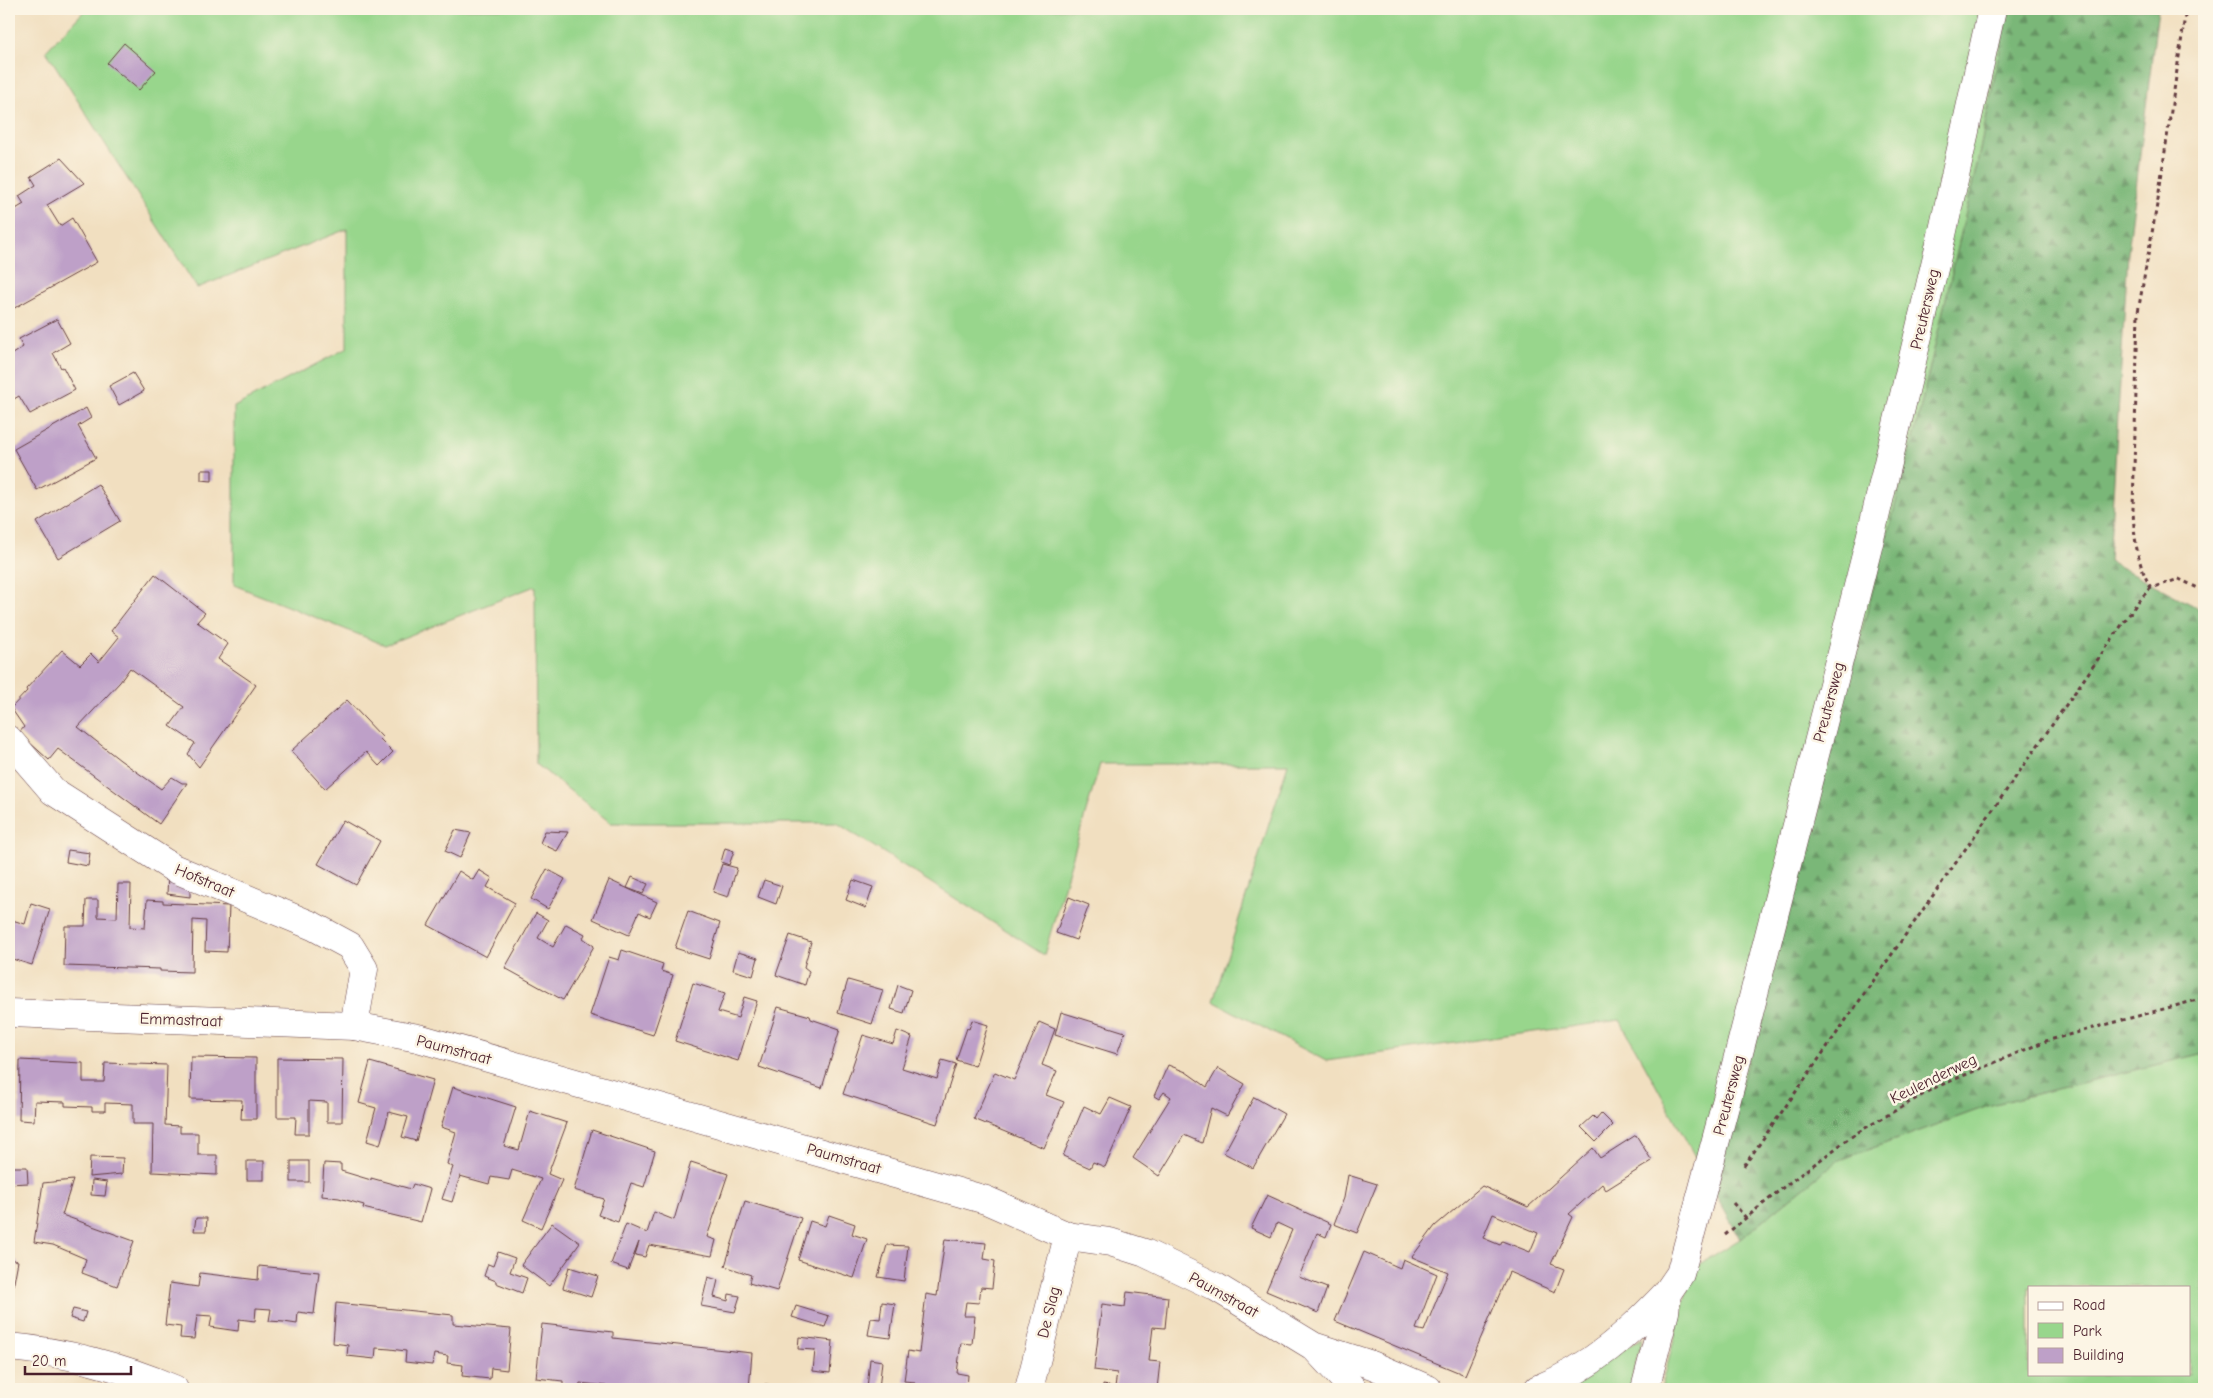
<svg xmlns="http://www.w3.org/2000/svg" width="2213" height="1398" viewBox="0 0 2213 1398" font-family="'Comic Neue',sans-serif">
	<defs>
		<pattern id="forest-firs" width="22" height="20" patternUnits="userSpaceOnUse" patternTransform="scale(1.25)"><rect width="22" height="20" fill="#7ab778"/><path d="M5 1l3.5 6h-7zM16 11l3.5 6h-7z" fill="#669463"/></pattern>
	</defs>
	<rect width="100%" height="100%" fill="#fcf5e5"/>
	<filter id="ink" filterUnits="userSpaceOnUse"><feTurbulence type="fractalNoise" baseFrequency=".02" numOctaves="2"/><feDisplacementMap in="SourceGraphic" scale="10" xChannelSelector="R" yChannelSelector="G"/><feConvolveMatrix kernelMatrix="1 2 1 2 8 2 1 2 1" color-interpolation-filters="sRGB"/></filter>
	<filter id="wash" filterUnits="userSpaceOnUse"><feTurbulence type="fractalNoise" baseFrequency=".0096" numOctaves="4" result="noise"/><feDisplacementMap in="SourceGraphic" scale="20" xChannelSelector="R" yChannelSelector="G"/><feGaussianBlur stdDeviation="1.12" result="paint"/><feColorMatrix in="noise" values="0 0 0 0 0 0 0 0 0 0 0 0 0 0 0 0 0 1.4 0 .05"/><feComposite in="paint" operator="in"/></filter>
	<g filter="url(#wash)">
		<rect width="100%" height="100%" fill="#f1dfc0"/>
		<g fill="#98d68c" stroke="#717a5c" fill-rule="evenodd">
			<polygon points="86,9 2008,9 1977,165 1916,427 1715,1193 1620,1020 1326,1061 1213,1001 1288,764 1100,764 1044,955 837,823 611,823 536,764 535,586 385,645 234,585 234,407 347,348 347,229 197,288 46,51"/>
			<path d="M2204,1053v336h-543l32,-121 47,-29 97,-78 154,-56zM2029,1287h160v87h-160z"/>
			<polygon points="1642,1338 1629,1389 1558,1389 1579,1378"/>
		</g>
		<polygon fill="url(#forest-firs)" stroke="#626b52" points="2008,9 2158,9 2128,253 2109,561 2204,611 2204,1053 1991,1105 1837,1161 1740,1239 1715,1193 1742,1083 1916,427 1977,165"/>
		<g id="blocks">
			<g fill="#bea0c8" fill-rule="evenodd">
				<polygon points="124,43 156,71 139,90 107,63"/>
				<polygon points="61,158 84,183 47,205 60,226 72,218 97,262 9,311 9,213 24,204 19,196 36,185 31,177"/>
				<polygon points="9,179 14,188 9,191"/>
				<polygon points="57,319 70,343 53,353 61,368 63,367 75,390 30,414 19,396 9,402 9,356 23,347 19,339"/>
				<polygon points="133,373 144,391 119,405 109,386"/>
				<polygon points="86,408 91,418 78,426 96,458 37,490 14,449"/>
				<polygon points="201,470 212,470 212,481 201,480"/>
				<polygon points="98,484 120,521 58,558 37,522"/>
				<polygon points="155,574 205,613 197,622 228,644 218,659 256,685 199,767 188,754 195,743 170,726 184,707 130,668 120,682 78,727 120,760 161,789 172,777 182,783 187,783 159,824 58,749 49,760 19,733 24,727 11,708 27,691 26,689 62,650 80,665 91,654 99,662 119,637 111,631"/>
				<polygon points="347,700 382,737 380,739 393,752 379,766 366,752 325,789 291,751"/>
				<polygon points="343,820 380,841 356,885 318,864"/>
				<polygon points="455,830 471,833 460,858 445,851"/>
				<polygon points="545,831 568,832 557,851 540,843"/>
				<polygon points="725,848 734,851 729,865 721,862"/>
				<polygon points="68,850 90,853 88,866 66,862"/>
				<polygon points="722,864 737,868 728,897 713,892"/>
				<polygon points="547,869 565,879 548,909 531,899"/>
				<polygon points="479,870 492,878 487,887 515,903 486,957 428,925 459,871 473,880"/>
				<polygon points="168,874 190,885 190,897 167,894"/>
				<polygon points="632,877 648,884 643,894 627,888"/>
				<polygon points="609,880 657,902 650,917 639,912 629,935 593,919"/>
				<polygon points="764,880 782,886 776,904 758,897"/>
				<polygon points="853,880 873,887 866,908 846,900"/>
				<polygon points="118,884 131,884 130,927 145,928 147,900 163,901 163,903 229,906 227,952 205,951 206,921 193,920 192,972 160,971 160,969 64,966 65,926 85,926 86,900 98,900 98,917 117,918"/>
				<polygon points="1069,897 1089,905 1076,940 1056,933"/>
				<polygon points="31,903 50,909 32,965 9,958 9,919 25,924"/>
				<polygon points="688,911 720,923 709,959 675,948"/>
				<polygon points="536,913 548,920 538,938 553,947 566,924 585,934 583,938 594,946 563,1000 505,968"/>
				<polygon points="790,935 811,942 804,967 809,971 805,985 776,975"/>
				<polygon points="622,950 663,964 661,971 673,975 653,1035 590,1015 609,957 619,960"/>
				<polygon points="738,952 758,958 753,976 733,970"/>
				<polygon points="848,980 883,990 872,1024 838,1013"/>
				<polygon points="693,983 725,993 718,1012 738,1018 744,997 757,1001 738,1061 675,1041"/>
				<polygon points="898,985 911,990 904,1013 891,1009"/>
				<polygon points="778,1007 810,1016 811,1019 840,1029 822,1088 759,1067"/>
				<polygon points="1061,1012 1125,1032 1117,1054 1055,1035"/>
				<polygon points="972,1020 988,1025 975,1066 956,1060 967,1028 969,1029"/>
				<polygon points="1039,1022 1055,1029 1042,1065 1057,1071 1046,1095 1064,1102 1044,1148 974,1119 995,1072 1014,1080"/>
				<polygon points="897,1031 912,1037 902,1068 937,1079 942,1060 956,1064 937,1124 843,1094 863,1035 893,1044"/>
				<polygon points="191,1057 256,1058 256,1119 241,1119 242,1100 190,1099"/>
				<polygon points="277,1058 343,1059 342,1122 327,1122 327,1102 309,1101 309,1134 295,1134 296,1117 277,1117"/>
				<polygon points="20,1060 83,1063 83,1082 104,1082 105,1063 167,1065 165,1125 180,1126 180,1133 198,1133 198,1155 217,1155 217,1175 152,1172 153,1124 133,1124 133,1104 105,1103 105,1111 92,1111 92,1107 65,1106 65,1102 35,1101 34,1121 19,1120"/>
				<polygon points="370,1062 433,1080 416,1141 402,1137 408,1117 389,1112 380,1145 367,1141 376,1108 359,1103"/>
				<polygon points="1168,1065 1186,1072 1207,1087 1218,1068 1245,1084 1227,1116 1211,1108 1202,1143 1184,1135 1159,1176 1133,1158 1171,1097 1164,1092 1159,1099 1154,1096"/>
				<polygon points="453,1087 516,1107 504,1146 519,1150 530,1111 567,1123 548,1174 562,1180 541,1228 523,1220 541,1179 512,1170 509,1180 491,1177 489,1184 460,1176 452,1202 442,1199 453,1167 447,1164 456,1132 441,1127"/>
				<polygon points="1254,1097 1284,1114 1253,1168 1224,1153"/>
				<polygon points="1110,1098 1131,1107 1105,1167 1093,1162 1090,1168 1063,1156 1084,1106 1101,1114"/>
				<polygon points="1601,1113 1613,1125 1596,1142 1581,1127 1593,1116 1596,1119"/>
				<polygon points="592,1130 655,1151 644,1187 631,1183 618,1222 598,1215 604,1199 574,1190"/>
				<path d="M1636,1135l16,26 -46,29 -4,-6 -33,30 4,3 -22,47 13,5 -9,23 -46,-20 -44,103 -130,-54 29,-69 36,16 3,-9 34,15 -21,55 8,2 24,-59 -36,-15 23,-31 47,-40 46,21 65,-59 7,10zM1493,1214l45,19 -8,19 -28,-11 -2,4 -17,-7z"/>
				<polygon points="90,1157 123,1158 122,1174 89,1177"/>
				<rect x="247" y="1161" width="17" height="19"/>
				<rect x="291" y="1161" width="18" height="21"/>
				<polygon points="691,1162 728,1174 707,1237 716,1240 712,1256 649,1245 645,1257 635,1255 639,1242 628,1270 611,1264 626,1224 647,1233 654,1212 674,1220"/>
				<polygon points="324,1163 341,1164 341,1171 371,1180 371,1178 411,1189 413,1184 430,1189 421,1222 363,1208 364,1205 339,1198 322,1196"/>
				<polygon points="9,1167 27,1167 28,1183 9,1184"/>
				<polygon points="1348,1175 1377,1184 1357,1233 1334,1224 1344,1198"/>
				<polygon points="73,1180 62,1215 134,1241 117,1286 82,1273 86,1259 53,1245 34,1242 43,1183"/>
				<polygon points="92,1180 107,1182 105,1196 91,1195"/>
				<polygon points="1267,1195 1331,1224 1326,1237 1317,1233 1299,1277 1327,1288 1318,1313 1266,1291 1292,1230 1277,1223 1271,1237 1251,1228"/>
				<polygon points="745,1201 801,1218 777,1291 749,1283 751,1275 725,1266"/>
				<polygon points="829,1215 855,1224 852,1234 867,1239 854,1278 798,1260 810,1221 825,1226"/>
				<polygon points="196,1218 207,1218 206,1231 194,1231"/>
				<polygon points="552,1223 580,1243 549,1286 521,1265"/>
				<polygon points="945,1239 986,1243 984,1259 995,1261 992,1288 981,1287 979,1303 966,1302 964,1316 975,1316 972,1344 961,1343 957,1373 968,1375 967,1389 914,1389 915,1382 904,1381 908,1351 919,1353 926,1294 937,1296"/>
				<polygon points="887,1245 908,1246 904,1281 878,1277"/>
				<polygon points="498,1252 515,1258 510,1272 527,1278 522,1293 496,1283 496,1281 484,1276 488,1264 493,1266"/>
				<polygon points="9,1259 18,1261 10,1304 9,1303"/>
				<polygon points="259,1266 319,1272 314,1314 298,1312 297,1324 284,1322 269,1321 271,1309 256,1308 255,1321 239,1319 238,1331 210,1327 212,1316 197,1315 194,1339 180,1338 181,1327 165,1325 170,1283 198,1287 200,1273 258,1280"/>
				<polygon points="569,1267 598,1276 591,1297 563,1288"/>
				<polygon points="708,1277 718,1280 714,1297 728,1301 729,1294 740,1296 735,1312 701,1306"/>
				<polygon points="1127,1292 1168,1297 1165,1328 1153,1327 1149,1361 1160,1362 1157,1389 1103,1389 1103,1385 1115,1387 1117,1373 1094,1370 1102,1304 1125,1307"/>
				<polygon points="882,1302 895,1304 890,1338 868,1335 871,1318 880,1319"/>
				<polygon points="336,1303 453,1315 453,1324 511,1329 507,1370 491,1368 490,1379 462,1376 463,1365 447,1363 448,1356 434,1354 432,1365 405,1362 406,1351 390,1349 376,1348 375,1359 347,1356 348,1345 333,1343"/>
				<polygon points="796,1306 829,1316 825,1327 792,1317"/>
				<polygon points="73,1309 86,1312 83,1322 70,1318"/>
				<polygon points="542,1324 613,1332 613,1338 752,1353 749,1389 605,1389 606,1386 580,1383 579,1389 563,1389 563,1381 536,1378"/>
				<polygon points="799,1337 833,1341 830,1373 813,1371 815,1350 798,1349"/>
				<polygon points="870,1359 882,1361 879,1389 867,1389"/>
				<polygon points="765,1384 801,1388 801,1389 764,1389"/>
			</g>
		</g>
	</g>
	<g filter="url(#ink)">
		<use href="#blocks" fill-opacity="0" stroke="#633c41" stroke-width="1"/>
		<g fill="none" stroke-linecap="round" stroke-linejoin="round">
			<defs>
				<g id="minor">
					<polyline points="9,740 53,791 173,868 313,926 350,946 364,969 354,1026"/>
					<polyline points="9,1013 354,1026 418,1038 986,1200 1068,1236 1110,1242 1145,1253 1216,1287 1313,1346 1372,1365 1428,1389"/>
					<path d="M9,1347c57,5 113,20 165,42"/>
					<polyline points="1315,1348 1353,1389"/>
					<polyline points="1029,1389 1068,1236"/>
					<path d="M1538,1389c53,-21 91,-56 129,-96"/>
					<polyline points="1645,1389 1665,1312 1667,1293 1680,1274 1732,1080 1868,547 1942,235 1992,9"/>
				</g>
			</defs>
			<use href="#minor" stroke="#633c41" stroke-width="29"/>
			<g stroke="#633c41" stroke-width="3" stroke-dasharray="4 4" stroke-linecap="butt">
				<path d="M2151,588c-14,-24 -17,-51 -18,-79l5,-197 20,-113 28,-190"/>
				<polyline points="1744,1166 2140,599 2151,588 2179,579 2204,591"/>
				<polyline points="1733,1203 1746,1218"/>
				<polyline points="1725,1235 1785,1186 1855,1134 1934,1088 2046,1041 2204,998"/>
			</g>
			<use href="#minor" stroke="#fff" stroke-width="28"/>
		</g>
	</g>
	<g text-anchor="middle" stroke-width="5" stroke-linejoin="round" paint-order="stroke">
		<g font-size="16" fill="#4a1f2b" stroke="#fcf5e5">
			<text transform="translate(1924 309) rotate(-77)" y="6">Preutersweg</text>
			<text transform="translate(1828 702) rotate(-75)" y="6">Preutersweg</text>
			<text transform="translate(205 880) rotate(23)" y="6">Hofstraat</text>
			<text transform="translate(181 1019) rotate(2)" y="6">Emmastraat</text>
			<text transform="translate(454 1049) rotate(15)" y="6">Paumstraat</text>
			<text transform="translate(1933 1078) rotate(-26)" y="6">Keulenderweg</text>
			<text transform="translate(1728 1095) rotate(-75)" y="6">Preutersweg</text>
			<text transform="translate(844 1158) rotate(16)" y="6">Paumstraat</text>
			<text transform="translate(1224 1294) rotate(29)" y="6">Paumstraat</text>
			<text transform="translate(1048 1312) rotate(-76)" y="6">De Slag</text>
		</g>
	</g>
	<rect width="2213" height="1398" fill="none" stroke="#fcf5e5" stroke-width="30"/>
	<rect x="2028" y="1286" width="162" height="90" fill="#fcf5e5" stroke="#b59f9b"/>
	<rect x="2038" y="1302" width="25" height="8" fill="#ffffff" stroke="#b59f9b"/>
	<text x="2073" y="1310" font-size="15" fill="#4a1f2b">Road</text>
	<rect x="2038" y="1323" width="25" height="15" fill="#98d68c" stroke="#b59f9b"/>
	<text x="2073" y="1336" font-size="15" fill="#4a1f2b">Park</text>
	<rect x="2038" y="1348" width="25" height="15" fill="#bea0c8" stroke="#b59f9b"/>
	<text x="2073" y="1360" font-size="15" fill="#4a1f2b">Building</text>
	<path d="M25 1366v8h106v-8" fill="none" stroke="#4a1f2b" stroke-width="2.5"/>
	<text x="32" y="1366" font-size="15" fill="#4a1f2b" stroke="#fcf5e5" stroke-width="4" paint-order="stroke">20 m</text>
</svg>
